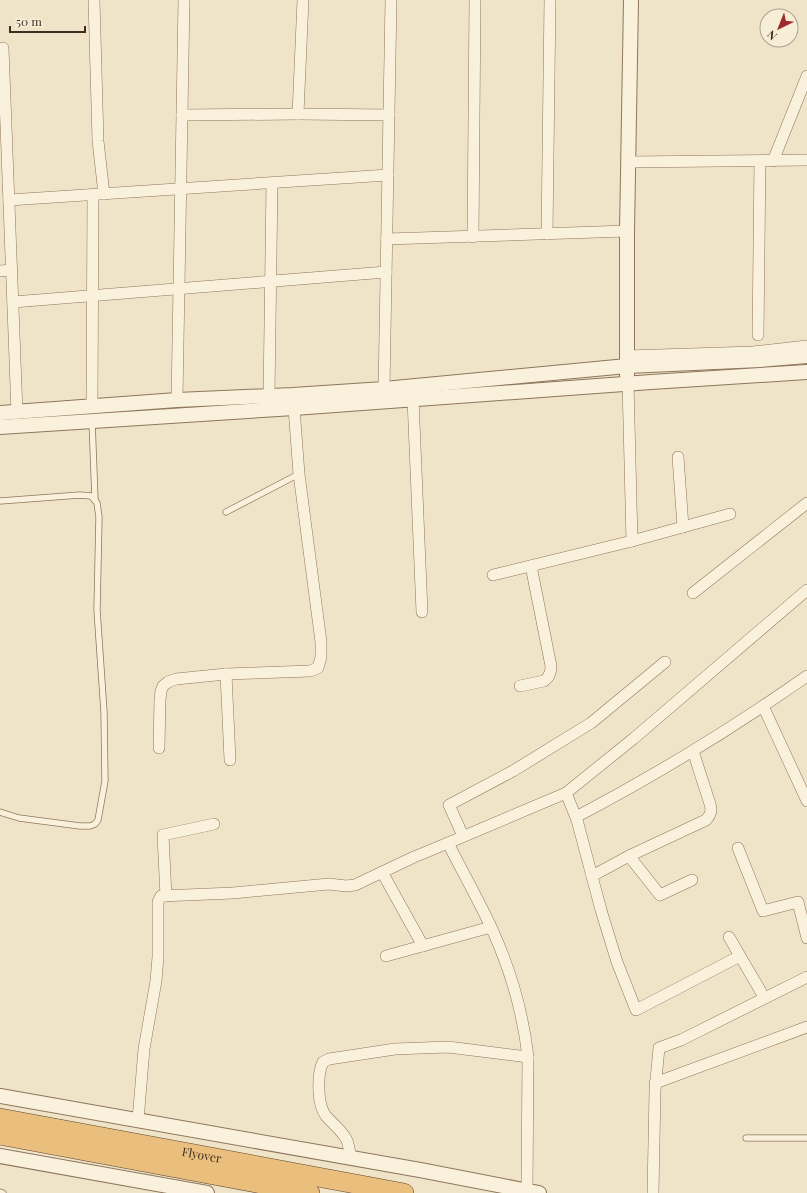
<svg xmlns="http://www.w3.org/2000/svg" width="807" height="1193" viewBox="0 0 807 1193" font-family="'Playfair Display',serif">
	<rect width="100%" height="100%" fill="#f0e4c8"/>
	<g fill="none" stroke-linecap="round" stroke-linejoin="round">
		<defs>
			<g id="service">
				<polyline points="92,421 95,499"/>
				<polyline points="0,501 80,495 91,496 97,503 99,517 97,610 104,712 105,781 98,820 95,824 90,826 80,826 19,818 0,812"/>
				<polyline points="226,512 299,474"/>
				<polyline points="746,1138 807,1138"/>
				<polyline points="0,1192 3,1193"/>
			</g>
			<g id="minor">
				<polyline points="94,0 98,141 104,194"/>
				<polyline points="0,49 3,48 17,412"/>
				<polyline points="298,114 303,0"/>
				<polyline points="182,115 298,114 389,115"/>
				<polyline points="773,161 807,76"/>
				<polyline points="629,162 807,160"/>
				<polyline points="9,200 388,175"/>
				<polyline points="547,234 550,0"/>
				<polyline points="473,237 475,0"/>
				<polyline points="387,239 627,231"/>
				<polyline points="0,271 12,270"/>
				<polyline points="13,302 386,272"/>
				<polyline points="758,335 760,161"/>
				<polyline points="627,356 753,352 807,346"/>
				<polyline points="384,389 391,0"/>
				<polyline points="269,396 272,183"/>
				<polyline points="413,399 422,612"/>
				<polyline points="177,400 184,0"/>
				<polyline points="92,407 93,195"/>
				<polyline points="678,457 683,527"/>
				<polyline points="632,541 730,514"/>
				<polyline points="493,575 632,541 628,383"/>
				<polyline points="693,593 807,503"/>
				<polyline points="226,674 230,760"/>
				<path d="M520,686l24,-5c6,-4 7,-9 7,-15l-20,-100"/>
				<polyline points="763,706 807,801"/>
				<polyline points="159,748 160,700 161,691 163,686 168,682 176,679 226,674 310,671 318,668 321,657 321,642 299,474 294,408"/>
				<polyline points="566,793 633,739 807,590"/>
				<path d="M576,817c80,-42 157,-89 231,-141"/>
				<polyline points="463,836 449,805 513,771 591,723 665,662"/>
				<polyline points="738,848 763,911 798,902 807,938"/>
				<path d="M629,856l77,-36c5,-6 6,-9 4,-16l-17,-53"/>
				<polyline points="382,872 423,946"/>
				<polyline points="592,876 629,856 660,895 692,880"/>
				<polyline points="166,896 163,835 214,824"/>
				<polyline points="729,937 740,956"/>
				<polyline points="386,956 491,927"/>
				<polyline points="655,1083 807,1027"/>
				<polyline points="138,1120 144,1049 156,981 158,957 158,902 161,896 233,893 329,884 346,886 355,885 414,857 448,843"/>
				<path d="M351,1158c-2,-7 -2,-16 -6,-21 -5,-8 -13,-14 -19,-21 -9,-11 -9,-42 -3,-54l6,-3 66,-10 53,-2 80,10"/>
				<path d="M527,1191l1,-134c-5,-44 -18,-89 -37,-130 -13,-28 -29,-56 -43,-84l118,-50 11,27 24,90 16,52 19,48 104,-54 24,41"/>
				<polyline points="653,1193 655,1090 659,1048 681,1040 807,977"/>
			</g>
			<g id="tertiary">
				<polyline points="627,375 627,231 631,0"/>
				<polyline points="0,413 177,400 293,395 384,389 627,366 760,360 807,356"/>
				<polyline points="0,427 294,408 651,382 807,372"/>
				<polyline points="0,1096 420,1170 539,1193"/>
				<polyline points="0,1156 207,1193"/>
			</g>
			<g id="trunk">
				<path id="s1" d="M0,1118l404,75"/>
				<polyline points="0,1135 310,1193"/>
			</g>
		</defs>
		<use href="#service" stroke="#8d765c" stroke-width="7"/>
		<use href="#minor" stroke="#8d765c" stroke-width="12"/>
		<use href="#tertiary" stroke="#8d765c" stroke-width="16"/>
		<use href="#trunk" stroke="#5b4430" stroke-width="20"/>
		<use href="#service" stroke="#faf1dc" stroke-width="5.5"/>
		<use href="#minor" stroke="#faf1dc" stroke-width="11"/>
		<use href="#tertiary" stroke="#faf1dc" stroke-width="14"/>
		<use href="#trunk" stroke="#eabe7c" stroke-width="19"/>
	</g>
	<g text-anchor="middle" stroke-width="3" stroke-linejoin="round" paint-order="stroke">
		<g font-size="12" fill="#3d2e20" stroke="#f7eed8">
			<text dy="4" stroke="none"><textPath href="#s1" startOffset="205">Flyover</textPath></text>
		</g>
	</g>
	<g transform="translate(779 28) rotate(223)"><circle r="19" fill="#f7eed8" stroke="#ada18e"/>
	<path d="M0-3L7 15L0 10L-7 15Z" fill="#9e2a2b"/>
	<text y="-6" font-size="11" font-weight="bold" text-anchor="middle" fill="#3d2e20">N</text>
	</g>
	<path d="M10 26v6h75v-6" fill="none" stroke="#3d2e20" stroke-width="2"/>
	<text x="16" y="26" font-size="12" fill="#3d2e20" stroke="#f7eed8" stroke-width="3" paint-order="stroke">50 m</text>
</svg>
